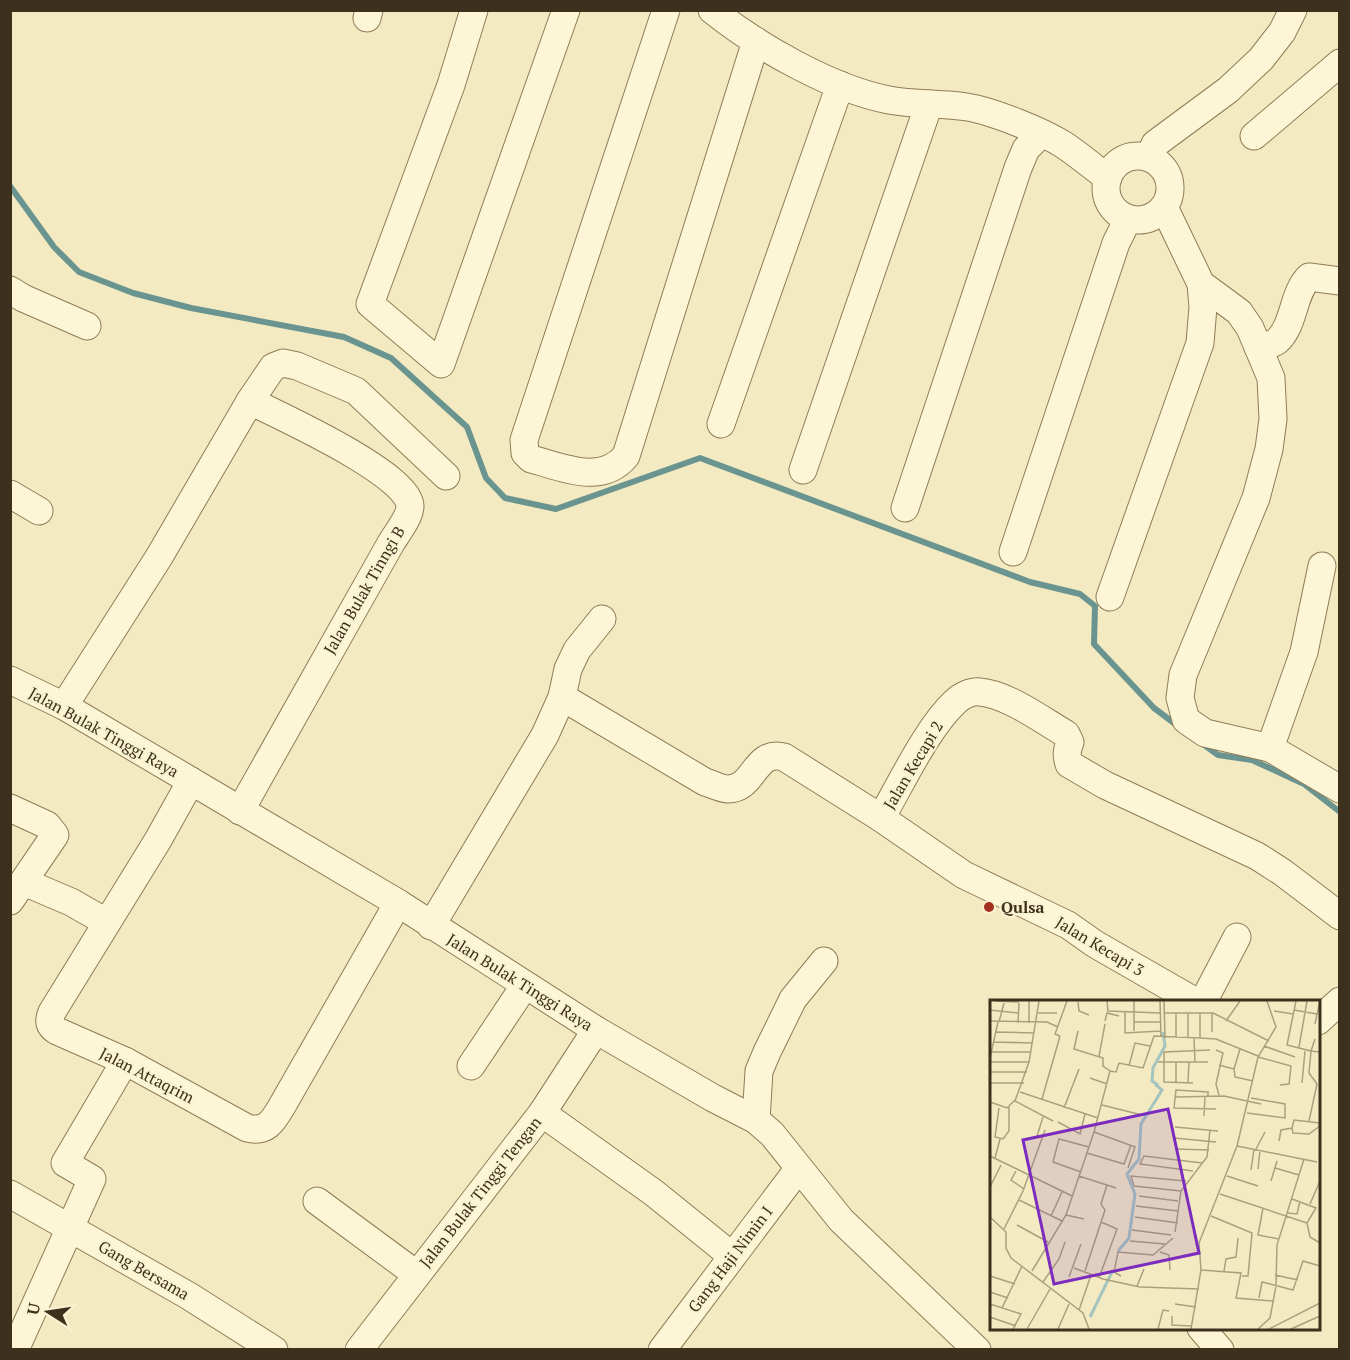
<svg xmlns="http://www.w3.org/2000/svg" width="1350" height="1360" viewBox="0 0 1350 1360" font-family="'PT Serif',serif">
	<rect width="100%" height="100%" fill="#f3eac1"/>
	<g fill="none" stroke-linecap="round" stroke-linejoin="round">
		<g stroke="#6a948f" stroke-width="6">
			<polyline points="10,186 54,247 79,272 133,293 191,308 344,337 391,358 467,427 486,478 505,498 556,509 700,458 1030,582 1080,594 1095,606 1094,644 1154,708 1178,726"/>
			<polyline points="1203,744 1218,755 1252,760 1304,784 1340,812"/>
		</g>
		<defs>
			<g id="minor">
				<polyline points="474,10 451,85 370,304 441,364 566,10"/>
				<path d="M666,10l-142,430 1,13 6,6c31,8 70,27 95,-3l130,-415"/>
				<path d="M712,10c46,37 120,79 177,90 26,5 52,3 78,7 25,4 75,24 97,38 15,10 29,22 44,33"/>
				<polyline points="367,18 369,10"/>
				<polyline points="1254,136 1340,63"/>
				<circle cx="1138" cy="188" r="32"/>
				<polyline points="1149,158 1155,144 1228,90 1261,59 1282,32 1293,10"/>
				<polyline points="1201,284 1239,312 1250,328 1271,378 1273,419 1269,449 1256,498 1183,675 1180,698 1186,720 1205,733 1270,748 1340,789"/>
				<polyline points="10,290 23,298 87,326"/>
				<path d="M1258,347c6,-1 14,-2 19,-6 18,-16 15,-47 32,-64l31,4"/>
				<polyline points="721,424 840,85"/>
				<polyline points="803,470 929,104"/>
				<polyline points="10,494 39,511"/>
				<polyline points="905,508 1018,168 1026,149 1041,134"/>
				<polyline points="1013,552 1116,243 1128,219"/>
				<polyline points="1110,597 1200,343 1203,307 1201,284 1164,207"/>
				<polyline points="10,680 64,706 191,781 398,903 596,1030 713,1098 756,1120 772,1134 841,1220 977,1350"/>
				<path d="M562,697l143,85c7,2 16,7 23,7 27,0 26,-40 56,-32l97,61 83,57 104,50 27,19 101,58"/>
				<polyline points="64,706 159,557 250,401 273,367 283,363 297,366 356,391 446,476"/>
				<polyline points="1270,748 1304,652 1322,566"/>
				<path d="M191,781l-33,59 -106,172c-4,9 -3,14 5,19l68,30 122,67c20,5 26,-7 35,-22l116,-203"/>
				<polyline points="10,808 47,825 55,835 10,901"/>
				<path d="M240,811l151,-268c6,-10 19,-26 19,-37 -1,-32 -132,-91 -160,-105"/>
				<path d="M881,818c20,-34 46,-90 74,-116 6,-6 16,-11 25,-10 27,2 62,28 86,42l4,8c-3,8 -4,13 -1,22l36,21 152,71 25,16 58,44"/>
				<polyline points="24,882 71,902 106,922"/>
				<polyline points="431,926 545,735 562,697 568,669 577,650 602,619"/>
				<polyline points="1203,1002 1237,937"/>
				<polyline points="1318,1021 1340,1001"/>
				<polyline points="471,1066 525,985"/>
				<polyline points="542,1113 654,1193 732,1256"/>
				<polyline points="756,1120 759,1071 767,1052 793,999 824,961"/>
				<polyline points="10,1194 189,1296 274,1350"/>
				<polyline points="317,1201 416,1274"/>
				<polyline points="1201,1328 1220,1350"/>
				<polyline points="15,1350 92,1179 65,1163 125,1061"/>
				<polyline points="359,1350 542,1113 596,1030"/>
				<polyline points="662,1350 799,1168"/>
			</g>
		</defs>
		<use href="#minor" stroke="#8f7c56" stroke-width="29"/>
		<use href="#minor" stroke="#fcf6d6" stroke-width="27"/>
	</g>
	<circle fill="#a43020" stroke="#f9f3d2" stroke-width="2" cx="989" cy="907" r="6"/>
	<g text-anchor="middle" stroke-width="4.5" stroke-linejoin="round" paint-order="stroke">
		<g font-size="16" fill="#3d301c" stroke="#f9f3d2">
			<text transform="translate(364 590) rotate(-60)" y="6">Jalan Bulak Tinngi B</text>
			<text transform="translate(104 732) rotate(29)" y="6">Jalan Bulak Tinggi Raya</text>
			<text transform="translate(913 765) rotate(-59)" y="6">Jalan Kecapi 2</text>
			<text transform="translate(1100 946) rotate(31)" y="6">Jalan Kecapi 3</text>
			<text transform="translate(520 982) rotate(32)" y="6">Jalan Bulak Tinggi Raya</text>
			<text transform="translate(147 1075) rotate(27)" y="6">Jalan Attaqrim</text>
			<text transform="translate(480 1192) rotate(-52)" y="6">Jalan Bulak Tinggi Tengan</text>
			<text transform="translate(730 1259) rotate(-53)" y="6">Gang Haji Nimin I</text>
			<text transform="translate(144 1270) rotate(30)" y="6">Gang Bersama</text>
		</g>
		<g font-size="16" font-weight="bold" fill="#3d301c" stroke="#f9f3d2" text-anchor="start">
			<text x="1001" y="913">Qulsa</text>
		</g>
	</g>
	<g transform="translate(990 1000)">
		<rect width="330" height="330" fill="#f3eac1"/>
		<path fill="none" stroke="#a4c5bf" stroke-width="3" d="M168,85l-6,-4 1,-13 12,-22 -2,-14M128,251l11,-13 6,-44 -8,-20 12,-15 2,-35 21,-34 -7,-6M100,317l23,-47"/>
		<path fill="none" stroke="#aaa07f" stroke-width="1.5" d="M6,1l23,1M49,1l-10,61 -14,39 38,20M117,1l1,10 52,2M170,1l1,36M174,1l1,37M306,1l-9,44 24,6 4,-12M88,2l1,9 10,4M0,10l29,3M304,10l23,4M284,11l19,3M135,12v21l36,-2M48,13h19M174,13h49l56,28M186,13v25M198,13v25M0,21l57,1 11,5M115,21l2,-8 12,3M236,21l14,-20M9,22l5,-19M144,22h27M28,23l1,-20M39,23v-22M325,24l5,-23M144,31v-30M5,32l39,1M222,32v-19M70,36l-5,-2 12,-33M204,38l1,24M210,38l16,1 42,17M3,42l40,1M274,46l31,11M309,47l8,-46M226,50l7,3 -7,31 3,11M1,52h40M109,56l6,-32M268,57l33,9 -2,18 -9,1M0,58l8,-36M0,62h39M168,62h50M229,65l15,4 1,8 18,4M139,66l6,-23 15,3M244,69l6,-20M120,71l6,1 3,-9 24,5 11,-32 46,2v-25M0,72h37M100,78l17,6M186,82v-20M198,82l1,-20M0,83h34M203,83l-29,-1v-30l46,-2M312,83l3,-32M30,92l78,26M185,97l49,-1 37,8M218,97v-5l-32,-2 -2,18 42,1M52,99l18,-63M0,102l17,6 8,-8M112,105l40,10M9,108l-4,29 8,2 6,-8v-24M74,108l15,-39M257,113l38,5v-14l-34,-6M214,116l1,-19M319,121l8,-37 -8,-11 2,-22 9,1M68,122l22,12 5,-20M185,127l43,4M302,128l1,5 16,1 11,-8M104,132l41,15 -7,21M330,133v34M47,136l6,-19M184,138l42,4M289,141l2,-11 11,-2 2,-8 26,3M247,146l80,16M185,149l34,1M266,149l9,-17M97,153l37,11 7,-19M0,156l82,40M5,158l5,-19M285,168l24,7M268,169l2,-19M261,170l3,-21M26,171l-5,9 13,9M203,171l-53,-7 4,-8 58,7M91,172l-28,-10 6,-23 30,8M89,176l37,12M237,176l31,10M281,181l6,-20M0,187l11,-22M191,191l-47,-5 -3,-10 55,5M230,194l87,29M149,196l39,5M302,199l24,9 -9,15M29,200l43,21M320,204l10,-23M146,206l42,5M273,208l-5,27 21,4M298,213l9,1 3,-13M76,215l18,4M61,216l11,-24M221,216l41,17 -4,43h-6M0,217l16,15v16l5,10 72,55 6,16M145,217l43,6M317,223l3,14 10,6M27,225l31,17M14,229l19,-38 22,-61M142,230l39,5M185,232l6,-41 26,-34 3,-27M140,241l35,3M170,252l9,3 1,15M84,268l29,11 37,8 59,2M211,270l40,3 -5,25 37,3M42,271l34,-56 28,-83 16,-61 -7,-5v-8l-29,-9 4,-18M95,271l20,-61 -4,-6 6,-19M234,271l2,-12 10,-2 2,-19M285,275l23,5M0,276l25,8M131,276l-7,-4 4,-20 35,3 20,-17M79,277l12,-33M109,278l18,-49 -16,-7M53,282l16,-23 6,-17M147,286l7,-17M0,292l18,6M269,298l3,-16 31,8 10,-29 17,5M0,304l31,10 -8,15M185,304l21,3M12,308l20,-42M89,310l12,-35M182,316v9l19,1M0,317l26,9M37,329l23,-40M68,329l11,-25M168,329l5,-19 6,1M201,329l10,-59 -2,-27 38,-97 21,-89 18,-30 -9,-26M268,329l12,-11 6,-32 1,-41 27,-86M279,329l51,-26M301,329l29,-13"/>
		<path fill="#7b2cbf" fill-opacity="0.15" stroke="#7b2cbf" stroke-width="3" d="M178,109l31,144 -145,31 -31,-144z"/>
		<rect width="330" height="330" fill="none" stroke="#3d301c" stroke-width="3"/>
	</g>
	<rect width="1350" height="1360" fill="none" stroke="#3d301c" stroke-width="24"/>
	<g transform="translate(48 1312) rotate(282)" stroke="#f9f3d2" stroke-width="4.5" paint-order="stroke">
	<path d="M0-4.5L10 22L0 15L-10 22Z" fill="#3d301c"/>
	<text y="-9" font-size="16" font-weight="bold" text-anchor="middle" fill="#3d301c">U</text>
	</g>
</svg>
